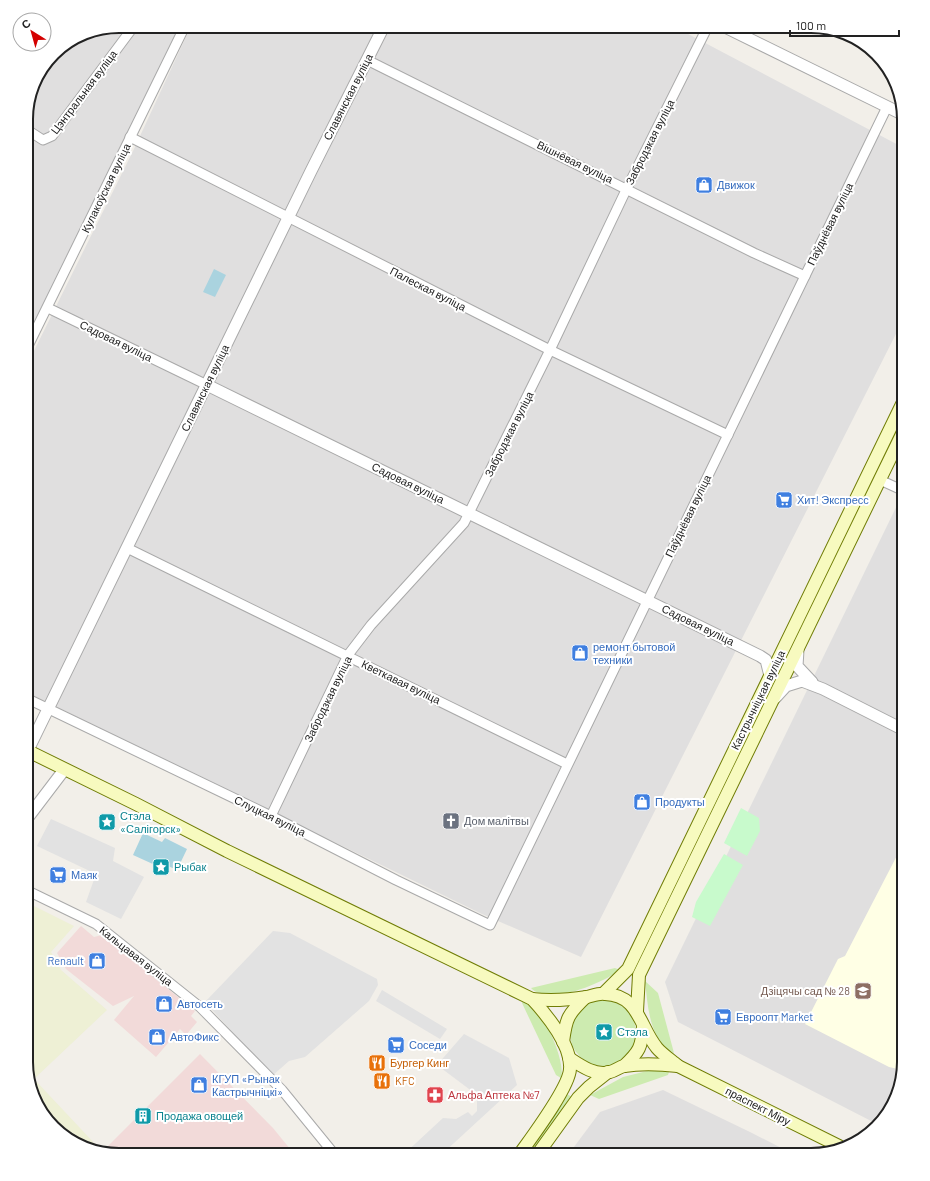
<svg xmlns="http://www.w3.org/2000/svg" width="930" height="1181" viewBox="0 0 930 1181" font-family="Barlow,sans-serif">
	<rect width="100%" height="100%" fill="#f2efe9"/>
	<g fill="#e0dfdf">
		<polygon points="119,26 182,26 26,340 26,113 36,78 58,49 84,33"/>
		<polygon points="191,26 673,26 904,148 904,318 581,957 482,914 26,692 26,367 134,149"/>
		<polygon points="904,491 904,1062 892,1108 877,1124 678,1022 665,982"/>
		<polygon points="663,1090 752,1133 795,1155 568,1155 600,1112"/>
	</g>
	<g fill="#f2dad9">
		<polygon points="81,926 94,937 102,935 195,1011 191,1016 197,1022 186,1035 180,1029 156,1057 114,1020 134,996 113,1006 66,969 57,953"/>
		<polygon points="200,1054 273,1128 295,1155 119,1155 103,1151"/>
	</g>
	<polygon fill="#ffffe5" points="904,842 904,1062 902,1070 889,1067 805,1024 838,959 845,956"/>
	<polygon fill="#eef0d5" points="26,902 74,926 51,952 61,970 107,1010 34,1079 95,1144 93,1148 73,1143 42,1113 26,1062"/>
	<g fill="#cdebb0">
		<path d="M615,968l5,2c-16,12 -71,37 -89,18z"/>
		<path d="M645,981l13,12 16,60c-25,-13 -26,-46 -29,-72z"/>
		<path d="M523,999c7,9 17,17 23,26 7,11 19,41 15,53l-5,-3 -34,-72z"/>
		<circle cx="603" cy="1033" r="33"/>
		<polygon points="659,1068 669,1072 668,1075 599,1099 590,1095 623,1077"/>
		<polygon points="567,1094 572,1097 532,1155 525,1155"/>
	</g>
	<g fill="#c8facc">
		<polygon points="741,808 759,818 760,831 747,856 724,843"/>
		<polygon points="724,854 743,865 710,926 692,917 696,902"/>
	</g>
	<g fill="#e2e2e2">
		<polygon points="51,819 115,848 113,861 144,877 121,919 86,902 96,874 37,846"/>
		<polygon points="273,931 290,933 377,979 378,985 369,1001 305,1057 289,1061 272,1076 205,1002"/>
		<polygon points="382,990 447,1029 440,1039 376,1001"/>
		<polygon points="464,1034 509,1058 517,1085 441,1155 403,1155 443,1118 456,1119 468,1112 472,1116 477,1111 477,1097 473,1092 437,1065"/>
	</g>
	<g fill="#aad3df">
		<polygon points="214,269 226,275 215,297 203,292"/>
		<polygon points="143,833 162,842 165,838 187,849 177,870 157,861 155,865 133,855"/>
	</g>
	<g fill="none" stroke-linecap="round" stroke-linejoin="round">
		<defs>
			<g id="minor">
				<polyline points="367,60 754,253 805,276"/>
				<polyline points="26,129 43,140 52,136 134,26"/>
				<polyline points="130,137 550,350 728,435"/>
				<polyline points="48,308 207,385"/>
				<polyline points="26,350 185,26"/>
				<polyline points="880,480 904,491"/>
				<polyline points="127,548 567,764"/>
				<polyline points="26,698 271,816 396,880 490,925 887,107"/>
				<polyline points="271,816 348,655 371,625 464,523 550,350 627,188 708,26"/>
				<polyline points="26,890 96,924 200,1007 282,1090 335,1155"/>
			</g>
			<g id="tertiary">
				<polyline points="723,26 902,114"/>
				<polyline points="207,385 760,656 766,660 770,676"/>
				<polyline points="798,650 797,666 812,682"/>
				<polyline points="775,698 786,686 802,681 823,689 904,730"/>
				<polyline points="28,750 311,171 384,26"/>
				<polyline points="26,820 64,770"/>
			</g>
			<g id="secondary">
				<path d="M26,750l110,54 91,47 305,148c15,16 40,47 38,70 -1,19 -39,69 -51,86"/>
				<polyline points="604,993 628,969 904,400"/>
				<path d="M532,999c18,2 36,1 55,-2 5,-1 12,-4 18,-3 34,1 34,32 52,54 5,6 14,12 21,18l161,80"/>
				<polyline points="637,1011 639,975 904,430"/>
				<path d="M563,1042c3,-24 5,-28 23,-45"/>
				<path d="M569,1058c12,8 26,18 41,14 5,-1 9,-5 14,-6 18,-3 36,-2 54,0"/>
				<path d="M624,1066c15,-14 18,-19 19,-40"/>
				<polyline points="537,1155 578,1098 589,1087 608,1072"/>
			</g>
		</defs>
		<use href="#minor" stroke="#a9a9a9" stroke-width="11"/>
		<use href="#tertiary" stroke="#a9a9a9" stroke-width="13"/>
		<use href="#secondary" stroke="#707d05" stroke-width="14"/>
		<use href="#minor" stroke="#fff" stroke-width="9"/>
		<use href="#tertiary" stroke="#fff" stroke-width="11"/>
		<use href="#secondary" stroke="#f7fabf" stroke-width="12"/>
	</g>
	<defs>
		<symbol id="shop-square" viewBox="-11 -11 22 22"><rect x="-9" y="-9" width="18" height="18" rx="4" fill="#3f7fe0" stroke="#fff"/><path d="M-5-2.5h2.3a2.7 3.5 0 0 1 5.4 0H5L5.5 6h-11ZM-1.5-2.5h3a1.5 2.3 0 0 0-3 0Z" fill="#fff"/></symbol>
		<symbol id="supermarket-square" viewBox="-11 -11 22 22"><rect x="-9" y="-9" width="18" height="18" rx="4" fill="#3f7fe0" stroke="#fff"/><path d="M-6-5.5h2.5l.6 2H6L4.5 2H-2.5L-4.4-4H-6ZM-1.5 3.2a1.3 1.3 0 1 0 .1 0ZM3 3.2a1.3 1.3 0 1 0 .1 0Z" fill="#fff"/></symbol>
		<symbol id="church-square" viewBox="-11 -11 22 22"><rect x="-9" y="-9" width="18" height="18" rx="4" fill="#6b7280" stroke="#fff"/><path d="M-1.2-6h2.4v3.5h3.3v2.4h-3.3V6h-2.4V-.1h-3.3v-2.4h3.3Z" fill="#fff"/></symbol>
		<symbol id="sight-square" viewBox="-11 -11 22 22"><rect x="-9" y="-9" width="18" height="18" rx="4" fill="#0f9aa8" stroke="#fff"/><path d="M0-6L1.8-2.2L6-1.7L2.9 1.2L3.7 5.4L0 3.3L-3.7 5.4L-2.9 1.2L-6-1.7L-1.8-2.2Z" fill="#fff"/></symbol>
		<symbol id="school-square" viewBox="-11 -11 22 22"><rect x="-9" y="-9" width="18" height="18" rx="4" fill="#8d6e63" stroke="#fff"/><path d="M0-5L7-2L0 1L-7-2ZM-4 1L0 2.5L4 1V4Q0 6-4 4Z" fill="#fff"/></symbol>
		<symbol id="restaurant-square" viewBox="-11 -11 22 22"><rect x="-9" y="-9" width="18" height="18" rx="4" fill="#e8710a" stroke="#fff"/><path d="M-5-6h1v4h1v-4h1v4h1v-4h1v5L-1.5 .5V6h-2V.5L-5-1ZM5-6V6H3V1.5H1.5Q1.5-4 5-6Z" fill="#fff"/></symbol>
		<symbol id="pharmacy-square" viewBox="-11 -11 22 22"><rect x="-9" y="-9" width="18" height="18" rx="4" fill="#e0444e" stroke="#fff"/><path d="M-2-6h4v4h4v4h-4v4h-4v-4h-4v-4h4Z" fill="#fff"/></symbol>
		<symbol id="building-square" viewBox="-11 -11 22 22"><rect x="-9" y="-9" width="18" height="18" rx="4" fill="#0f9aa8" stroke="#fff"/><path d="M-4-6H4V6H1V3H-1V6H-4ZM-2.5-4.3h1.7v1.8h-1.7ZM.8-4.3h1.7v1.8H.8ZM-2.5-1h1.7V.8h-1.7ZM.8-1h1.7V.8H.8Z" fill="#fff"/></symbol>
	</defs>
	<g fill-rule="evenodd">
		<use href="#shop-square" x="694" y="175" width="20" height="20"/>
		<use href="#supermarket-square" x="774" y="490" width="20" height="20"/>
		<use href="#shop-square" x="570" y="643" width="20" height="20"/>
		<use href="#shop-square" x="632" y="792" width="20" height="20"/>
		<use href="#church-square" x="441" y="811" width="20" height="20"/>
		<use href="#sight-square" x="97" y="812" width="20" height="20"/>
		<use href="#sight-square" x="151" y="857" width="20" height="20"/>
		<use href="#supermarket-square" x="48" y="865" width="20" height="20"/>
		<use href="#shop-square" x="87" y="951" width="20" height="20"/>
		<use href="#school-square" x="853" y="981" width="20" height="20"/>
		<use href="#shop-square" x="154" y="994" width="20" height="20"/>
		<use href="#supermarket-square" x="713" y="1007" width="20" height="20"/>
		<use href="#sight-square" x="594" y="1022" width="20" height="20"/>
		<use href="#shop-square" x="147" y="1027" width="20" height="20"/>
		<use href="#supermarket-square" x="386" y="1035" width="20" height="20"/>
		<use href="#restaurant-square" x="367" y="1053" width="20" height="20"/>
		<use href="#restaurant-square" x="372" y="1071" width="20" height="20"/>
		<use href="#shop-square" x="189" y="1075" width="20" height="20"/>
		<use href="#pharmacy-square" x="425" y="1085" width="20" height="20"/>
		<use href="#building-square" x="133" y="1106" width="20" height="20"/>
	</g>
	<g text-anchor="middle" stroke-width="4" stroke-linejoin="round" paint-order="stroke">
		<g font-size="11" fill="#222" stroke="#fff">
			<text transform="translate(84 92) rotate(-53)" y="4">Цэнтральная вуліца</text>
			<text transform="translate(348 97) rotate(-63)" y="4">Славянская вуліца</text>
			<text transform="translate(650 142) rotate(-63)" y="4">Забродзкая вуліца</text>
			<text transform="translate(575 162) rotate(26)" y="4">Вішнёвая вуліца</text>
			<text transform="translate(106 188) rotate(-64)" y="4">Кулакоўская вуліца</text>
			<text transform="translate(830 224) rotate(-64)" y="4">Паўднёвая вуліца</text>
			<text transform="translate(428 289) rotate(27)" y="4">Палеская вуліца</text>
			<text transform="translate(116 341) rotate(26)" y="4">Садовая вуліца</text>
			<text transform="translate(205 388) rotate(-64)" y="4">Славянская вуліца</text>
			<text transform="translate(509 434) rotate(-63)" y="4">Забродзкая вуліца</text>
			<text transform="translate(408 483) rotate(26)" y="4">Садовая вуліца</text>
			<text transform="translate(688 516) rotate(-64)" y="4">Паўднёвая вуліца</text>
			<text transform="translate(698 625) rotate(26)" y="4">Садовая вуліца</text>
			<text transform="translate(401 682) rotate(26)" y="4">Кветкавая вуліца</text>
			<text transform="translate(328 699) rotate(-64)" y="4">Забродзкая вуліца</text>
			<text transform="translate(758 700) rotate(-64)" y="4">Кастрычніцкая вуліца</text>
			<text transform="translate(270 816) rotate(26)" y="4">Слуцкая вуліца</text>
			<text transform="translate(136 956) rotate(38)" y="4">Кальцавая вуліца</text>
			<text transform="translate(758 1106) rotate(27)" y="4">праспект Міру</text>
		</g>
		<g font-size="11" fill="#366cbe" stroke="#fff" text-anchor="start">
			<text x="717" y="189">Движок</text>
			<text x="797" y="504">Хит! Экспресс</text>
			<text x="593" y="651">ремонт бытовой<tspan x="593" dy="13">техники</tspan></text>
			<text x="655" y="806">Продукты</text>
			<text x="71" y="879">Маяк</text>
			<text x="84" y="965" text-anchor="end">Renault</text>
			<text x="177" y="1008">Автосеть</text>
			<text x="736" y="1021">Евроопт Market</text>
			<text x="170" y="1041">АвтоФикс</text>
			<text x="409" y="1049">Соседи</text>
			<text x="212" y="1083">КГУП «Рынак<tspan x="212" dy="13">Кастрычніцкі»</tspan></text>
		</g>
		<g font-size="11" fill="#0d838f" stroke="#fff" text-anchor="start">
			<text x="120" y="820">Стэла<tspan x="120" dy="13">«Салігорск»</tspan></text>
			<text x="174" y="871">Рыбак</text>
			<text x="617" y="1036">Стэла</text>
			<text x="156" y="1120">Продажа овощей</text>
		</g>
		<g font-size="11" fill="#5b616d" stroke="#fff" text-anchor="start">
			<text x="464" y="825">Дом малітвы</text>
		</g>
		<g font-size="11" fill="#785e54" stroke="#fff" text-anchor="end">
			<text x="850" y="995">Дзіцячы сад № 28</text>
		</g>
		<g font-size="11" fill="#c56008" stroke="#fff" text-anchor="start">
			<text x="390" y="1067">Бургер Кинг</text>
			<text x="395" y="1085">KFC</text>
		</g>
		<g font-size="11" fill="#be3a42" stroke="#fff" text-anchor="start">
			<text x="448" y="1099">Альфа Аптека №7</text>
		</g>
	</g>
	<path d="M0 0H930V1181H0ZM119 33H811A86 86 0 0 1 897 119V1062A86 86 0 0 1 811 1148H119A86 86 0 0 1 33 1062V119A86 86 0 0 1 119 33Z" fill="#fff" fill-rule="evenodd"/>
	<path fill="none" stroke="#222" stroke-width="2" d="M119 33H811A86 86 0 0 1 897 119V1062A86 86 0 0 1 811 1148H119A86 86 0 0 1 33 1062V119A86 86 0 0 1 119 33Z"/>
	<g transform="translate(32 32) rotate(323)"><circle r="19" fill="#ffffff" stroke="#a7a7a7"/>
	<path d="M0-3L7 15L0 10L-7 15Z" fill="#d40000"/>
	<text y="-6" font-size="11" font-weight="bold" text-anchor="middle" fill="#222222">С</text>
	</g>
	<path d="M790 30v6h109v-6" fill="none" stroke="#222222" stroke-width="2"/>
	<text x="796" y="30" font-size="12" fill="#222222" stroke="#ffffff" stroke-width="3" paint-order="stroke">100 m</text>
</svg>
